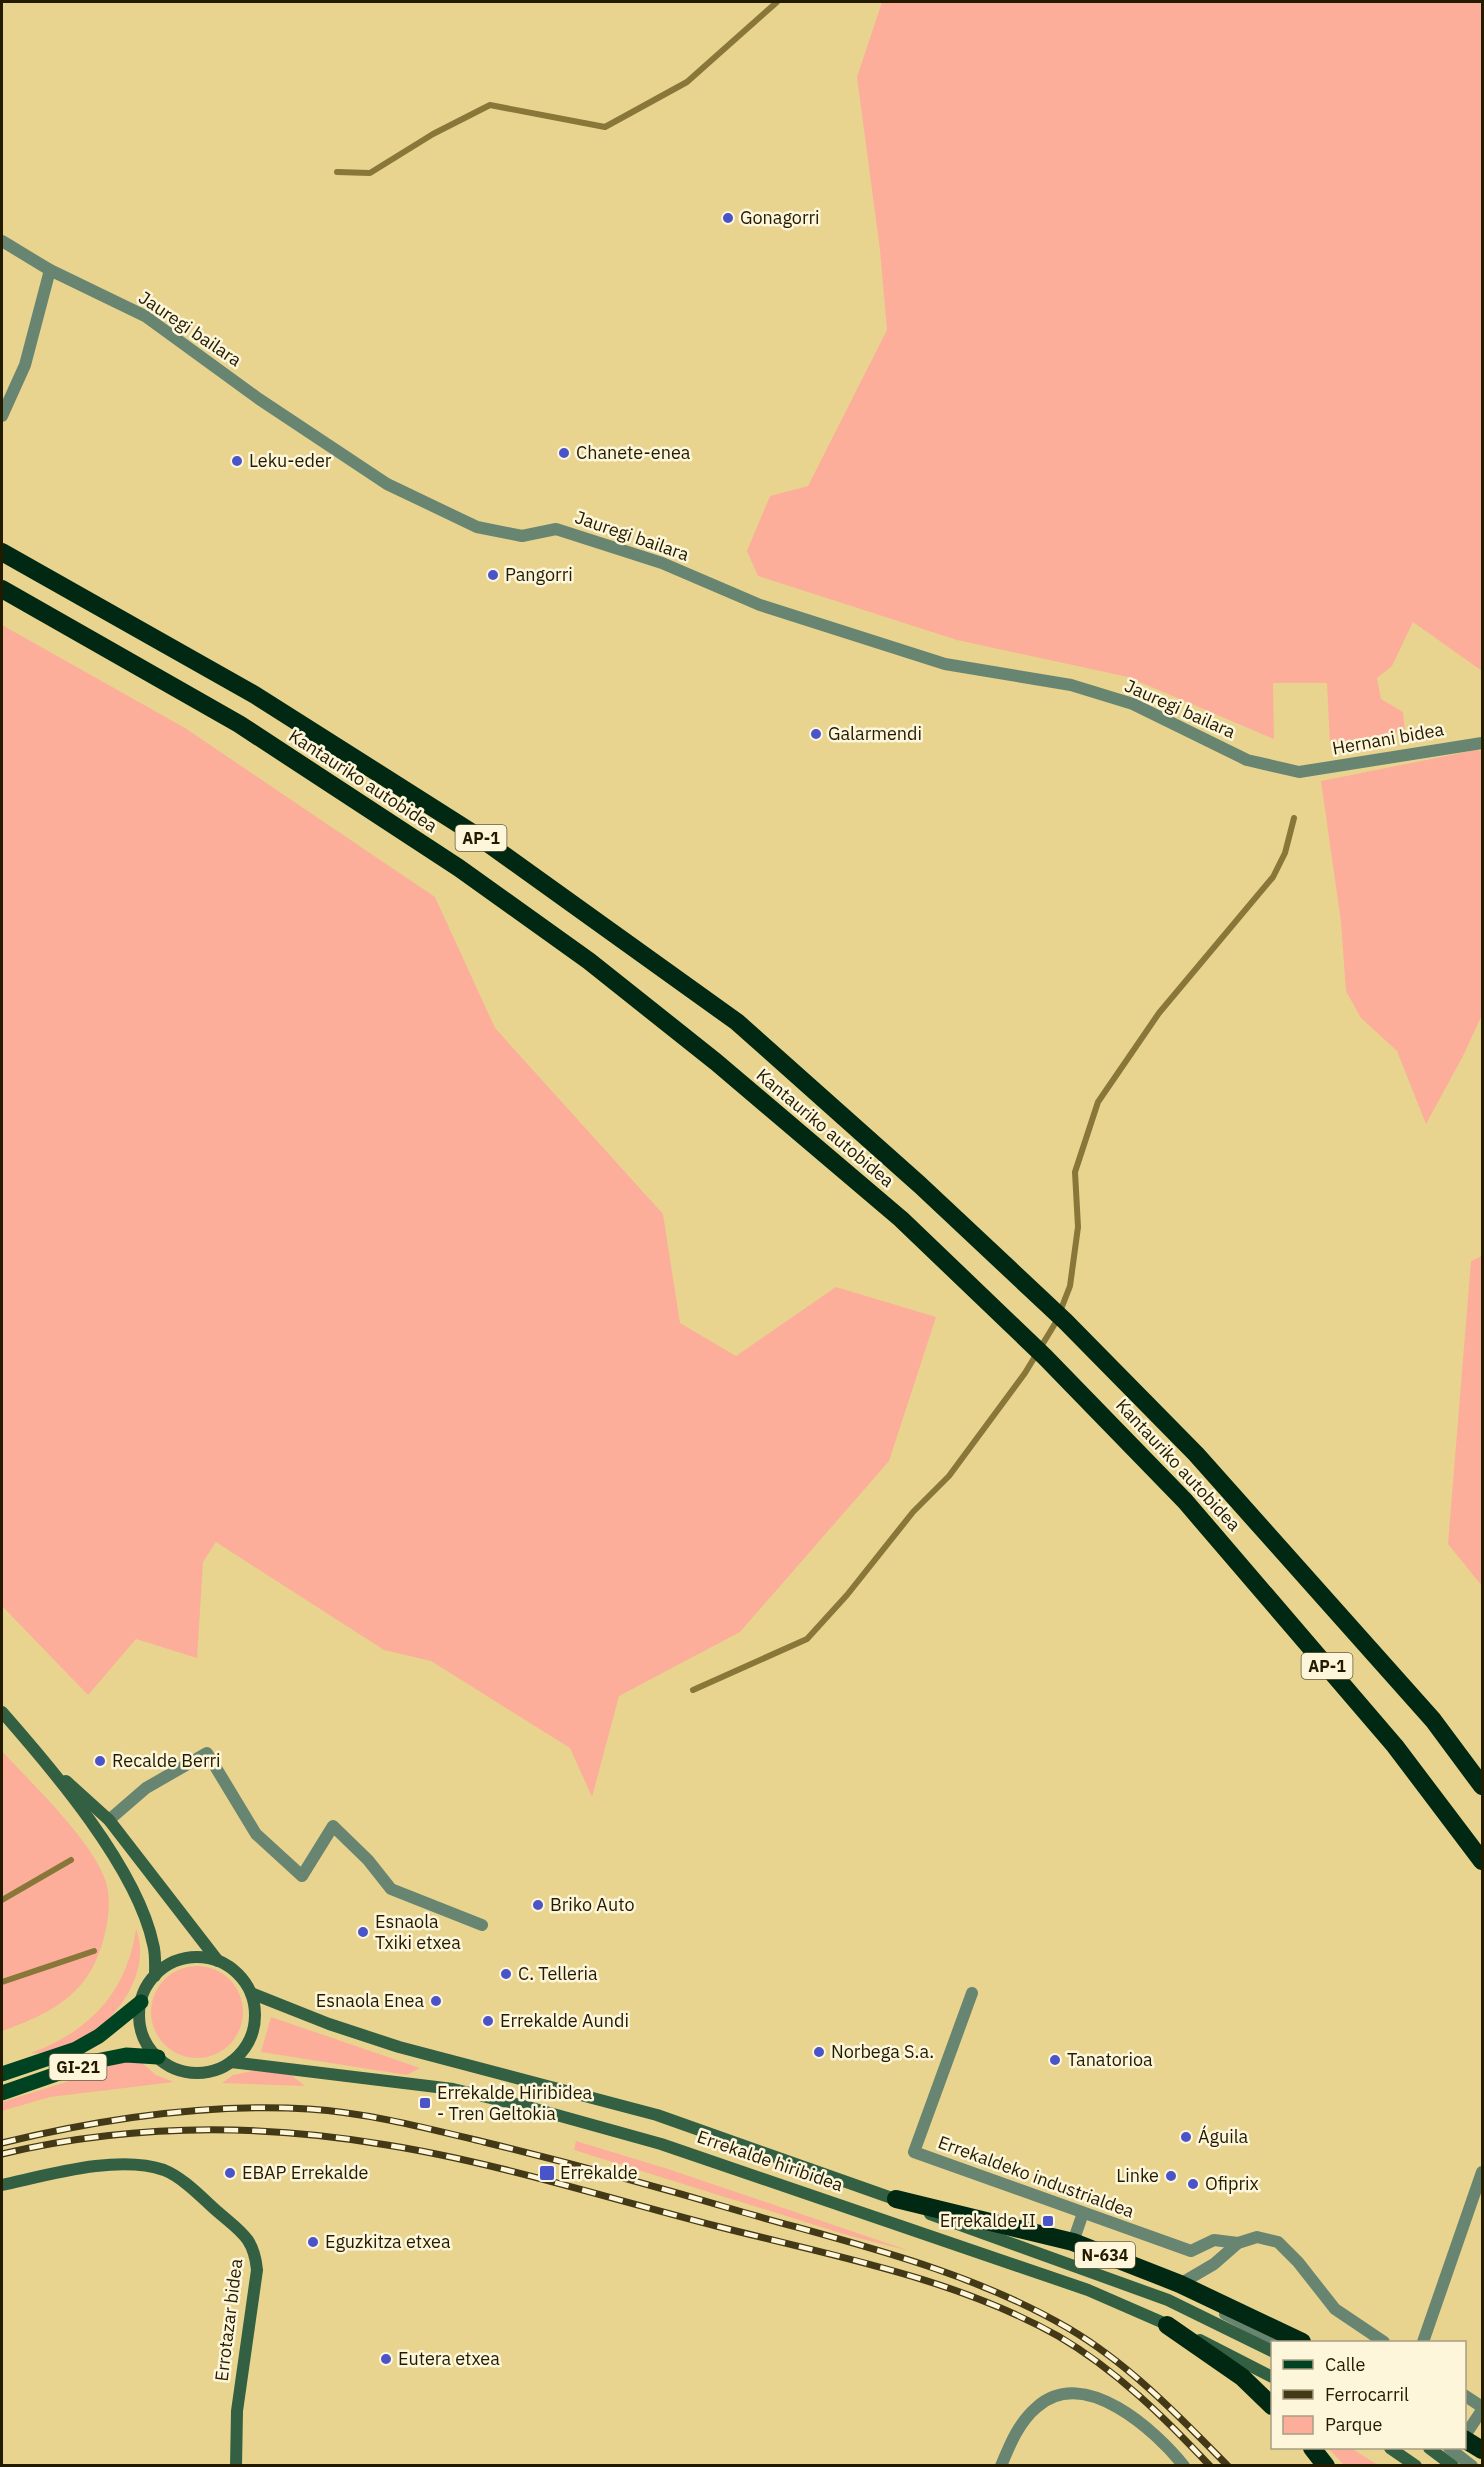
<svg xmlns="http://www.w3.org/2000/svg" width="1484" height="2467" viewBox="0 0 1484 2467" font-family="'IBM Plex Sans',sans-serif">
	<rect width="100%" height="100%" fill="#e8d48f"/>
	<g fill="#fcae9b">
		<polygon points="882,2 1482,2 1482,671 1413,622 1392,666 1377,678 1381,699 1403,712 1405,731 1330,744 1327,683 1273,683 1274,739 1128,677 957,640 758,576 747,551 770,496 808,486 887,330 880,250 857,77"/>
		<polygon points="2,625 185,728 435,897 495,1028 663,1214 680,1323 736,1356 836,1287 936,1317 889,1461 740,1632 619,1696 592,1797 570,1748 431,1661 384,1650 216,1542 203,1562 197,1658 136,1639 88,1695 2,1606"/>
		<polygon points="1476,750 1482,751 1482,1015 1463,1056 1426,1124 1397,1051 1361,1018 1346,991 1341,922 1321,781"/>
		<polygon points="1482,1256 1482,1586 1448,1544 1471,1261"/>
		<path d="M2,1751c30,33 87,86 103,128 6,16 4,38 0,54 -13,59 -50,79 -103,98z"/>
		<path d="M136,1929c22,57 -49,129 -105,124 59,-22 96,-61 105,-124z"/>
		<circle cx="197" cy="2012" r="46"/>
		<polygon points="271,2017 420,2068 407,2075 261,2052"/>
		<polygon points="121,2061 142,2063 156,2075 174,2082 50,2097 2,2111 2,2102 66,2082"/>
		<polygon points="259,2070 290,2074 305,2086 222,2083 233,2075"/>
		<polygon points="576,2141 668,2169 910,2251 850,2236 574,2150"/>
		<polygon points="1328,2448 1351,2448 1378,2465 1344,2465"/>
	</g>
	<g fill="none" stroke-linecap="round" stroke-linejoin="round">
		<g stroke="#887739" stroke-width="6">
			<polyline points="337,172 370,173 433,134 490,105 605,127 687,82 777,2"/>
			<polyline points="693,1690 807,1639 847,1595 913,1512 949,1476 1025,1373 1056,1322 1070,1286 1078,1227 1075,1172 1098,1102 1159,1013 1273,877 1285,853 1294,818"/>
			<polyline points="2,1900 71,1860"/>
			<polyline points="2,1982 94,1951"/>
		</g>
		<g stroke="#688571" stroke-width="12">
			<polyline points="2,241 50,270 145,316 259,399 387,484 477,527 522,536 556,529 662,563 760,605 945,664 1071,685 1133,704 1247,760 1299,772 1482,743"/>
			<polyline points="2,416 25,365 50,270"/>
			<polyline points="109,1820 146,1788 207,1753 256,1834 302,1876 333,1826 368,1860 391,1889 482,1925"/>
			<polyline points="972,1993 914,2152 1191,2251 1214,2240 1238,2243"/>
			<polyline points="1073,2242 1083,2213"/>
			<polyline points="1185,2287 1180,2284 1214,2264 1238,2243 1257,2237 1278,2242 1298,2262 1335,2309 1384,2342"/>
			<polyline points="1225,2314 1278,2342"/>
			<polyline points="1423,2342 1482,2172"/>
			<polyline points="1464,2395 1482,2407"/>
			<polyline points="1464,2437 1482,2410"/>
			<polyline points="1449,2448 1472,2466"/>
			<path d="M1001,2466c9,-22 18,-44 36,-59 47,-42 118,23 147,59"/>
		</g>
		<g stroke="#335f42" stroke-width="12">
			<path d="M2,1712c51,58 135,156 151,232 3,10 2,21 2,32"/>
			<polyline points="66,1781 109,1820 218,1961"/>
			<circle cx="197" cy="2015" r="58"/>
			<polyline points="251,1993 329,2024 399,2047 657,2115 903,2202"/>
			<polyline points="231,2062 453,2089 528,2107 661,2144 1088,2290 1173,2327"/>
			<path d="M2,2185c46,-10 116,-31 162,-15 20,8 39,29 54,42 23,20 36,26 39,58l-20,141 -1,55"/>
			<polyline points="930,2214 1168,2300 1272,2351"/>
			<polyline points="1200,2340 1272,2377"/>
			<polyline points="1390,2448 1416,2466"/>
			<polyline points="1429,2448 1453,2466"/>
		</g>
		<g stroke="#004322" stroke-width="15">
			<polyline points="2,2074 76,2049 99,2036 141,2002"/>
			<polyline points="2,2093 91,2062 126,2055 158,2057"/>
		</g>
		<g stroke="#002812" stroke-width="18">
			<polyline points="2,552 255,695 479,837 737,1022 920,1185 1065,1321 1196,1454 1433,1720 1482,1786"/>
			<polyline points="2,589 239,724 459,868 589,961 716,1062 901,1219 1045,1357 1185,1501 1395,1746 1482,1861"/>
			<polyline points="896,2199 1073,2242 1180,2284 1302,2342"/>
			<polyline points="1167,2325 1242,2377 1272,2406"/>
			<polyline points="1464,2439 1482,2450"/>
			<polyline points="1312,2448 1326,2466"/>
		</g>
		<defs>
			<g id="rail">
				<path d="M2,2143c98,-24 205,-40 307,-34 60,4 117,19 175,33 86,21 171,44 255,69 111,32 228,58 329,117 61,36 110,87 160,138"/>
				<path d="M2,2154c127,-30 256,-31 385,-9 112,18 223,54 333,82 113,29 235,51 338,109 58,34 106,81 152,130"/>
			</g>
		</defs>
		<use href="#rail" stroke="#433917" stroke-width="7"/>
		<use href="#rail" stroke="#fdf6db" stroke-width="4.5" stroke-dasharray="14" stroke-linecap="butt"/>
	</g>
	<g fill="#4a54c9" stroke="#fdf6db" stroke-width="2">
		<circle cx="728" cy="218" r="6"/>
		<circle cx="564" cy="453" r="6"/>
		<circle cx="237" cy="461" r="6"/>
		<circle cx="493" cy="575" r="6"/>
		<circle cx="816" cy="734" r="6"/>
		<circle cx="100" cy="1761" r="6"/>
		<circle cx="538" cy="1905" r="6"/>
		<circle cx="363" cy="1932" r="6"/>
		<circle cx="506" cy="1974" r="6"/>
		<circle cx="436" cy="2001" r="6"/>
		<circle cx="488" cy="2021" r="6"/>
		<circle cx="819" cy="2052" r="6"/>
		<circle cx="1055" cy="2060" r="6"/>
		<rect x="419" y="2097" width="12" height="12" rx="3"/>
		<circle cx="1186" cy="2137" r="6"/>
		<circle cx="230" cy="2173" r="6"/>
		<rect x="539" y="2165" width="16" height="16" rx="3"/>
		<circle cx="1171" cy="2176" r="6"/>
		<circle cx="1193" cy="2184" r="6"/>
		<rect x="1042" y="2215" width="12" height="12" rx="3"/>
		<circle cx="313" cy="2242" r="6"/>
		<circle cx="386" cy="2359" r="6"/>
	</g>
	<g text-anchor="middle" stroke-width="5" stroke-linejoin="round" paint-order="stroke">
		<g fill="#fdf6db" stroke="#645d42" stroke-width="1.5">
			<rect x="455.5" y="825" width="51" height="26" rx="4.5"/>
			<rect x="1301.5" y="1653" width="51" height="26" rx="4.5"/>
			<rect x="49.5" y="2054" width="57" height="26" rx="4.5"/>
			<rect x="1075" y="2242" width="60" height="26" rx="4.5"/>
		</g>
		<g font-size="16" font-weight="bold" fill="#231b00">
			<text x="481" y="844">AP-1</text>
			<text x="1327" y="1672">AP-1</text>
			<text x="78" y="2073">GI-21</text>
			<text x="1105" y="2261">N-634</text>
		</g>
		<g font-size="18" fill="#231b00" stroke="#fdf6db" text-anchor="start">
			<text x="740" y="224">Gonagorri</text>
			<text x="576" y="459">Chanete-enea</text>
			<text x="249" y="467">Leku-eder</text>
			<text x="505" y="581">Pangorri</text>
			<text x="828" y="740">Galarmendi</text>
			<text x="112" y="1767">Recalde Berri</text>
			<text x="550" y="1911">Briko Auto</text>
			<text x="375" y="1928">Esnaola<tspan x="375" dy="21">Txiki etxea</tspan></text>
			<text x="518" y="1980">C. Telleria</text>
			<text x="424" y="2007" text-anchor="end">Esnaola Enea</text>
			<text x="500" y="2027">Errekalde Aundi</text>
			<text x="831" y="2058">Norbega S.a.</text>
			<text x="1067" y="2066">Tanatorioa</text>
			<text x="437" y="2099">Errekalde Hiribidea<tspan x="437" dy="21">- Tren Geltokia</tspan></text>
			<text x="1198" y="2143">Águila</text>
			<text x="242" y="2179">EBAP Errekalde</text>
			<text x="560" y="2179">Errekalde</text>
			<text x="1159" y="2182" text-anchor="end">Linke</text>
			<text x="1205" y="2190">Ofiprix</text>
			<text x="1036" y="2227" text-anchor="end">Errekalde II</text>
			<text x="325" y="2248">Eguzkitza etxea</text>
			<text x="398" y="2365">Eutera etxea</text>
		</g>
		<g font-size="18" fill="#231b00" stroke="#fdf6db">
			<text transform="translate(190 329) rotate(34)" y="6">Jauregi bailara</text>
			<text transform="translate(632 536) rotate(19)" y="6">Jauregi bailara</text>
			<text transform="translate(1180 709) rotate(24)" y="6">Jauregi bailara</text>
			<text transform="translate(1388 739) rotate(-10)" y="6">Hernani bidea</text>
			<text transform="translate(363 781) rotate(33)" y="6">Kantauriko autobidea</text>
			<text transform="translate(825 1128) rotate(40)" y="6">Kantauriko autobidea</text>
			<text transform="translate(1178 1465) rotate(47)" y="6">Kantauriko autobidea</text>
			<text transform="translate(770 2161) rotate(19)" y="6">Errekalde hiribidea</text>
			<text transform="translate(1036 2177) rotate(20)" y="6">Errekaldeko industrialdea</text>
			<text transform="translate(229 2320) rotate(-83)" y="6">Errotazar bidea</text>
		</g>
	</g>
	<rect width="1484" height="2467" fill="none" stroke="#231b00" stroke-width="6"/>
	<rect x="1271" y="2341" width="195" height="108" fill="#fdf6db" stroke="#a69e83" stroke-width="1.5"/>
	<rect x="1283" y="2360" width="30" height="9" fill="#004322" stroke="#a69e83" stroke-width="1.5"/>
	<text x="1325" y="2371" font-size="18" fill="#231b00">Calle</text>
	<rect x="1283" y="2390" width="30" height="9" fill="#433917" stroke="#a69e83" stroke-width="1.5"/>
	<text x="1325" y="2401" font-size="18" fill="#231b00">Ferrocarril</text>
	<rect x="1283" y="2416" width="30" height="18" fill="#fcae9b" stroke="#a69e83" stroke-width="1.5"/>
	<text x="1325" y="2431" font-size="18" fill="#231b00">Parque</text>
</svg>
